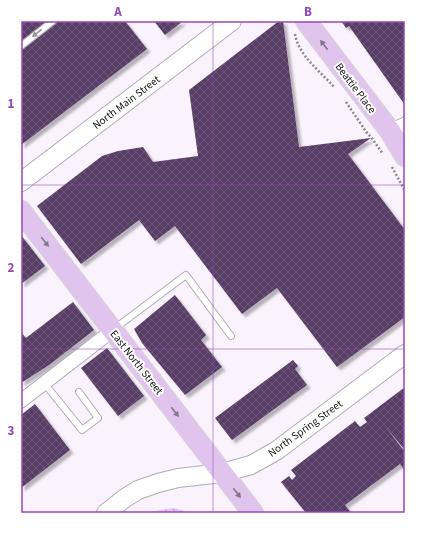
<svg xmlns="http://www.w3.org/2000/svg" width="426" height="534" viewBox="0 0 426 534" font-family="'Source Sans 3',sans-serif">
	<defs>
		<pattern id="garden-dots" width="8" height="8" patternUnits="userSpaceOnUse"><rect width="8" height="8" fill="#e1c4f0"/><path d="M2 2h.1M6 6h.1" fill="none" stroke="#c0a8cd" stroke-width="1.8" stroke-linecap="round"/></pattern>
		<pattern id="building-cross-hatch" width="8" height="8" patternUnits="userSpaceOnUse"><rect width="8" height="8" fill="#593d66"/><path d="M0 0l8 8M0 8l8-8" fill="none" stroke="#6c5677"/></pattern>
		<filter id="shadow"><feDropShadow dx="3.5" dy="3.5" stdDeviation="1" flood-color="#0004"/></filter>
	</defs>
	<rect width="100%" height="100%" fill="#faf3fd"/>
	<polygon fill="url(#garden-dots)" points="173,508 184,511 185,513 150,513 156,511"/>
	<g fill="url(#building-cross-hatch)" filter="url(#shadow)">
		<polygon points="21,21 48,21 21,42"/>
		<polygon points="57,21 125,21 147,49 21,145 21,49"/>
		<polygon points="154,21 183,21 165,35"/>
		<polygon points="279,21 283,21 299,147 371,138 348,154 405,230 405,317 337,367 277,288 242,314 175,226 155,241 139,220 81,264 37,206 102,156 118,151 143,147 153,162 198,156 189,90"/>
		<polygon points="341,21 405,21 405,105 349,26 346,28"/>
		<polygon points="21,235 45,266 21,284"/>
		<polygon points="175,295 206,335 201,340 222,367 185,395 142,343 134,329"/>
		<polygon points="73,302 94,330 49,365 21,383 21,332 26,338"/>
		<polygon points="107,348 144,396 118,416 81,368"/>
		<polygon points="293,360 298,366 295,369 307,385 232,440 215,418"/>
		<polygon points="405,387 405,450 384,425 405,452 405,471 400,464 345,505 351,513 306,513 281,482 289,476 292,480 296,476 291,470 355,421 360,427 367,422 364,418"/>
		<polygon points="35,404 70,450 21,488 21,415"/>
	</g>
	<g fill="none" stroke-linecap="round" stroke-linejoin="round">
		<defs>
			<g id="lane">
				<polyline points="21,46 53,21"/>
				<polyline points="114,329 186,275 231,336"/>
				<polyline points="44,383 82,430 98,418 79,392"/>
			</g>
			<g id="street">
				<polyline points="390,131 405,124"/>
				<polyline points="21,401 113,330"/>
			</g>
			<g id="secondary">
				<polyline points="21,182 232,21"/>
				<polyline points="106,513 125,498 138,490 158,483 178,478 222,473 251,465 276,451 405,354"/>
			</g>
			<g id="primary">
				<polyline points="306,21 390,131 405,156"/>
				<polyline points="21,211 253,513"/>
			</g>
		</defs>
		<use href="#lane" stroke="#b1aab4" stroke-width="8"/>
		<use href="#street" stroke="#b1aab4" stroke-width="15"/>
		<use href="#secondary" stroke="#b1aab4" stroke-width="20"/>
		<use href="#primary" stroke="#d5d5d5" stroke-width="22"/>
		<g stroke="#8b878d" stroke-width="2.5" stroke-dasharray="2 2" stroke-linecap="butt">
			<path d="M295,34c3,21 25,37 39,53"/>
			<polyline points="346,102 367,133 371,137 383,154"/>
			<polyline points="392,167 405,191"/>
		</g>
		<use href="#lane" stroke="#fff" stroke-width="6"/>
		<use href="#street" stroke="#fff" stroke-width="13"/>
		<use href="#secondary" stroke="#fff" stroke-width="18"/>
		<use href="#primary" stroke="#e0c4ee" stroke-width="20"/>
	</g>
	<defs><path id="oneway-solid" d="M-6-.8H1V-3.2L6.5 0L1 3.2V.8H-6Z"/></defs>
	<use fill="#969596" href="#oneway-solid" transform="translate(37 33) rotate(142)"/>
	<g fill="#85748d">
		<use href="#oneway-solid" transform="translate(324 45) rotate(-127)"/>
		<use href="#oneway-solid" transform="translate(45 242) rotate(52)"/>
		<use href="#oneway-solid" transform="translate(175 412) rotate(52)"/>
		<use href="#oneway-solid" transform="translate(237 493) rotate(53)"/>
	</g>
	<path fill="none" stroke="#9647b8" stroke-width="1" stroke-opacity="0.55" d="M213,21v492M21,185h384M21,349h384"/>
	<g text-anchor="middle" stroke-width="4" stroke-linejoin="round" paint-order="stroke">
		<g font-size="11" fill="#151316" stroke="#fff">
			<text transform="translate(356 88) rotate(53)" y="4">Beattie Place</text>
			<text transform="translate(126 102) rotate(-37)" y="4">North Main Street</text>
			<text transform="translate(137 362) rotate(52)" y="4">East North Street</text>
			<text transform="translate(305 428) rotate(-36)" y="4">North Spring Street</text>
		</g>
	</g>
	<rect width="426" height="534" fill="none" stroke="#ffffff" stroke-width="44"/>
	<rect x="22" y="22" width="382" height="490" fill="none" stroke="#9647b8" stroke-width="1.5"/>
	<g font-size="13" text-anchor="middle" font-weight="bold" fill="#9647b8">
		<text x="118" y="16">A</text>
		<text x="308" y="16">B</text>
		<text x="11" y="108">1</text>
		<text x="11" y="272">2</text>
		<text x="11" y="435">3</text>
	</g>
</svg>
